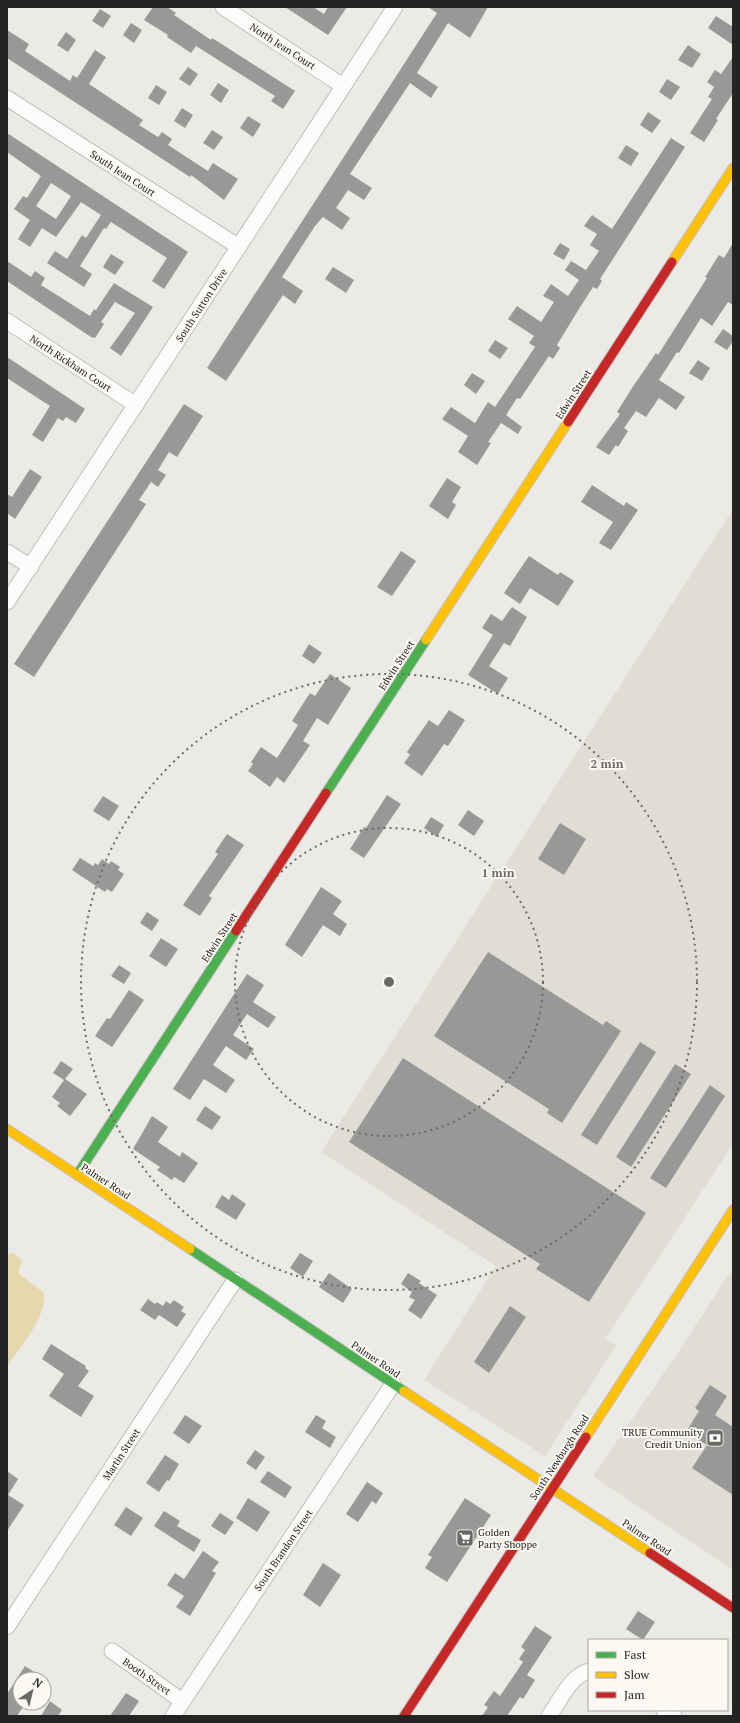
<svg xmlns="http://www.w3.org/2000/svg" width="740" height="1723" viewBox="0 0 740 1723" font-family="'PT Serif',serif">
	<rect width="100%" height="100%" fill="#ebeae7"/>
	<g fill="#e0ddd5">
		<polygon points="733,509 733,1144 606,1338 616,1346 545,1456 424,1380 496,1266 321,1152"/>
		<polygon points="733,1268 733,1570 593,1476 677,1354"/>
	</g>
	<path fill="#e5d8ac" d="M14,1253l8,8 -4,12 26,20c2,26 -23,52 -37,74v-109l2,-4z"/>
	<g fill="#989896" fill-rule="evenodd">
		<polygon points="153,7 167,7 176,13 174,15 211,40 212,38 295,91 283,109 271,101 275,96 196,46 191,53 167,37 168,35 144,20"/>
		<polygon points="285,7 313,7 324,14 328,7 347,7 328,35"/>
		<polygon points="428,7 488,7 470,38 448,23 417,73 438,87 431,98 410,83 350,174 372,188 364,200 348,190 336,208 350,218 342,230 323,217 315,226 282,277 303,291 295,304 283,295 226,381 207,368 437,13"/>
		<polygon points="100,9 111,16 103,28 92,21"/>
		<polygon points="716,16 733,27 733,45 708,28"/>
		<polygon points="131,23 142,30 134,43 123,35"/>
		<polygon points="7,30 29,44 25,51 70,81 73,75 77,78 95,50 106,57 89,84 143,120 139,125 158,137 162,132 172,139 168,145 208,171 213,163 238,179 224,200 191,175 190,177 7,58"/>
		<polygon points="66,32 76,40 68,52 57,45"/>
		<polygon points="688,45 701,54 692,68 678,60"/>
		<polygon points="733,57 733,93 716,119 718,120 704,142 690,133 712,99 708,97 714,87 707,82 715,70 721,74"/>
		<polygon points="188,67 198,74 190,86 179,79"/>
		<polygon points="667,79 680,87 671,100 659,92"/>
		<polygon points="218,83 229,90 221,103 210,95"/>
		<polygon points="156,85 167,92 159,105 148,98"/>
		<polygon points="182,108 193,115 185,128 174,121"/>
		<polygon points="648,112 661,121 652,133 640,125"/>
		<polygon points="248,116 261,124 253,137 240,128"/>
		<polygon points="212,130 223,137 214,150 203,143"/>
		<path d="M7,133l181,119 -24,37 -12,-8 15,-23 -56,-36 -5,7 -2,-1 -24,38 12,8 -8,13 -37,-24 8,-12 12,8 15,-24 4,3 15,-23 -20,-13 -25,35 -14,-9 -12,19 -12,-8 12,-19 -16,-11 9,-13 4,2 14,-22 -34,-24zM51,183l20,13 -15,23 -20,-13z"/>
		<polygon points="671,138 685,147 600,279 602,281 597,289 593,287 577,312 557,345 560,348 553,359 549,356 520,399 517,398 506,415 522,427 518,434 501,423 488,442 491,443 477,465 458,452 468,436 442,419 451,407 475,423 488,402 495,407 535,347 529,343 534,336 508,319 517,306 541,322 554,302 543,296 551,284 568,296 579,280 565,270 571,261 586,270 599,251 590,245 597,234 584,226 592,215 612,229"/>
		<polygon points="626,145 639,153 631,166 618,158"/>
		<polygon points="560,243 570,249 564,260 553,254"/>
		<polygon points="733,243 733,305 728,302 712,326 701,318 679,353 677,352 659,380 685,397 676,410 659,398 646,417 636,411 624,428 628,431 618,447 616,445 609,455 596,447 620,414 617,412 632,388 656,353 658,355 707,278 705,277 719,255 724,258"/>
		<polygon points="111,254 124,262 115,275 103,267"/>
		<polygon points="7,261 31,277 35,271 45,278 41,285 90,316 94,309 96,310 114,283 153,307 121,356 110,348 135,313 115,302 101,322 104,324 95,338 91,337 7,281"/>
		<polygon points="333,267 354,280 346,293 325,279"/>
		<polygon points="723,329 733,336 733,341 727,350 714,342"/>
		<polygon points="495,340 508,348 500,359 488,351"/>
		<polygon points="7,357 85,409 76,423 66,417 63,421 58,418 43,442 32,435 50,406 7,378"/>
		<polygon points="698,360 710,368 702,381 689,373"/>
		<polygon points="472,373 485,381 476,394 464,385"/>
		<polygon points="184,404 203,416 177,457 169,452 158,470 166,475 158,487 151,482 139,500 146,504 34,677 14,664"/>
		<polygon points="30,469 42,477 15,519 7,513 7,494 12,497"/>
		<polygon points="447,478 461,487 452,502 456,505 448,519 429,506"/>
		<polygon points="592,485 624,506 626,502 638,510 611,550 599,543 613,522 581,502"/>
		<polygon points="401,551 416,561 392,596 377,587"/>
		<polygon points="529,556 558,575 560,572 574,581 558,606 530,588 520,604 504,593"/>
		<polygon points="512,607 527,617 510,646 504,643 489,666 508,678 498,694 468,675 493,635 482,628 491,614 502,621"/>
		<polygon points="309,644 322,653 314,664 302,656"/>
		<polygon points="330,674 351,688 328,725 317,718 303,741 310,745 284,783 277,777 270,787 248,771 253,764 251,762 261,747 277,758 298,725 292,721 310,693 315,696"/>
		<polygon points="449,710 465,720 448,746 444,744 422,776 404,763 410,755 407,752 429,720 438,726"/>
		<polygon points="387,795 401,804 364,858 350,849 364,827 366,828"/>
		<polygon points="103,796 119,806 109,821 93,811"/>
		<polygon points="468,810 484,821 474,836 458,825"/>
		<polygon points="431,817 444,825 437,837 424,828"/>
		<polygon points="560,823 586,839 564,875 538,859"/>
		<polygon points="227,834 244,845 209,896 212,898 200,916 183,905 218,854 215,852"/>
		<polygon points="80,858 93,866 95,863 98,865 102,859 109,864 111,861 120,867 118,870 124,874 112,892 107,889 105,892 72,870"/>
		<polygon points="321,887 342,901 333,914 347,924 340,936 323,925 302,957 285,945"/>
		<polygon points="147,912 159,920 152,931 140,923"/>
		<polygon points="161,938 178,949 166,967 149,956"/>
		<polygon points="488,952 603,1025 606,1021 621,1031 562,1123 547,1113 549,1109 434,1036"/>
		<polygon points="119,965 131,973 124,984 111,976"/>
		<polygon points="247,974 264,985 253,1002 276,1017 268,1028 247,1014 233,1035 254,1049 246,1060 226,1046 213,1065 235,1080 226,1093 204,1079 190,1100 173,1089"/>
		<polygon points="129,990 144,1000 112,1047 95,1036 107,1018 110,1019"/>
		<polygon points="640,1042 656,1052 597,1145 581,1135"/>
		<polygon points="403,1058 646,1213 589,1302 536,1269 540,1264 349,1142"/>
		<polygon points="61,1061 73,1069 65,1079 87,1094 70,1116 57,1106 60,1103 52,1097 64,1080 53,1073"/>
		<polygon points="675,1064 691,1074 631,1167 616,1157"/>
		<polygon points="710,1085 725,1096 666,1188 650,1178"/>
		<polygon points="205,1106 221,1117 212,1130 196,1120"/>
		<polygon points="152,1116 168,1127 158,1142 180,1157 182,1152 198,1163 184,1183 174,1177 172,1180 157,1170 160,1167 133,1149"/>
		<polygon points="232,1194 246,1204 236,1220 215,1207 222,1195 229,1200"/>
		<polygon points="300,1253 313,1261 303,1277 290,1268"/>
		<polygon points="329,1273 352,1289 343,1303 319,1287"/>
		<polygon points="408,1273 421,1281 419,1283 437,1295 421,1319 408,1310 415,1300 409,1297 412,1292 401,1284"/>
		<polygon points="148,1299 155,1304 157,1302 163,1306 166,1301 170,1304 174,1300 184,1307 181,1311 186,1314 177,1327 159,1315 155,1320 140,1310"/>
		<polygon points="510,1306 526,1317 489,1373 474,1362"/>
		<polygon points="51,1344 86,1366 85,1368 89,1371 78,1386 94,1396 81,1417 49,1396 64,1374 42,1359"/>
		<polygon points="710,1385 727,1396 715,1415 733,1427 733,1495 692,1468 707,1445 686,1432 699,1411 695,1408"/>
		<polygon points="185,1415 202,1426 189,1444 173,1433"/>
		<polygon points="316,1415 326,1421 322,1428 336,1437 330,1448 305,1432"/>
		<polygon points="255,1450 265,1457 256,1470 246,1463"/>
		<polygon points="165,1455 179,1464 169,1481 167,1480 159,1492 146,1483"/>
		<polygon points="7,1471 18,1479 8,1495 24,1505 7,1531"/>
		<polygon points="268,1471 292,1487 285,1498 260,1482"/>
		<polygon points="367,1482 383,1493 376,1504 372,1501 358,1522 346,1514"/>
		<polygon points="248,1498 270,1512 257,1532 236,1518"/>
		<polygon points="465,1498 491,1515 447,1582 425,1568 432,1557 428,1555"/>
		<polygon points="126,1507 143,1518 131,1536 114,1525"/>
		<polygon points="164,1511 180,1521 177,1526 201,1540 194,1552 154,1526"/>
		<polygon points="220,1513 234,1522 225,1535 211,1526"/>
		<polygon points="203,1551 219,1562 212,1571 216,1573 190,1616 176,1607 184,1596 167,1585 175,1573 184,1579"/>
		<polygon points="323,1563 341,1575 320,1607 303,1595"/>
		<polygon points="638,1611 655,1622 643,1640 626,1629"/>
		<polygon points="535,1626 552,1637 527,1675 535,1680 523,1699 520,1697 507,1716 482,1716 488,1707 484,1705 494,1691 500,1696 523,1662 519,1659 525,1650 521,1647"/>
		<polygon points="25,1666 45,1679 20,1679 20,1705 23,1707 17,1716 7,1716 7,1694"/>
		<polygon points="126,1693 139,1701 129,1716 110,1716"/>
		<polygon points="50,1701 62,1710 58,1716 41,1716"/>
	</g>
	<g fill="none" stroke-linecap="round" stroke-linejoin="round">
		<defs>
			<g id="street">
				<polyline points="223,7 343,86"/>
				<polyline points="7,98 239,247"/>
				<polyline points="7,321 136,405"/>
				<polyline points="7,552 31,567"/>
				<polyline points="7,602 395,7"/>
				<polyline points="7,1627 235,1280"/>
				<polyline points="112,1651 182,1701"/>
				<polyline points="664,1710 674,1716"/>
				<polyline points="173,1716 393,1384"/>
				<path d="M549,1716c11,-15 21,-40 40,-45"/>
			</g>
			<g id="fast">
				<polyline points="326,793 426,640"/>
				<polyline points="77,1175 236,931"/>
				<polyline points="190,1249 404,1391"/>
			</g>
			<g id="slow">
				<polyline points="672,262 733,168"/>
				<polyline points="426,640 568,422"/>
				<polyline points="7,1129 190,1249"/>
				<polyline points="404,1391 650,1553"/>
				<polyline points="586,1437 733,1210"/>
			</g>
			<g id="jam">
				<polyline points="568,422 672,262"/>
				<polyline points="236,931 326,793"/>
				<polyline points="650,1553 733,1608"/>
				<polyline points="404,1716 586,1437"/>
			</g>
		</defs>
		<use href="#street" stroke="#c1c0be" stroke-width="17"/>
		<use href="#fast" stroke="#c1c0be" stroke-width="11"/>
		<use href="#slow" stroke="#c1c0be" stroke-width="11"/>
		<use href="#jam" stroke="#c1c0be" stroke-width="11"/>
		<use href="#street" stroke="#fcfcfb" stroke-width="15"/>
		<use href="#fast" stroke="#4caf50" stroke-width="9"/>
		<use href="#slow" stroke="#ffc107" stroke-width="9"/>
		<use href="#jam" stroke="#c62828" stroke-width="9"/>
	</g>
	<g fill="none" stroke="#6a6967" stroke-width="2" stroke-dasharray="2 4">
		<circle cx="389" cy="982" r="154"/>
		<circle cx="389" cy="982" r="308"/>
	</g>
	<defs>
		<symbol id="bank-square" viewBox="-11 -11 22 22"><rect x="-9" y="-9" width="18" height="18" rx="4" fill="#6a6967" stroke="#fbf9f2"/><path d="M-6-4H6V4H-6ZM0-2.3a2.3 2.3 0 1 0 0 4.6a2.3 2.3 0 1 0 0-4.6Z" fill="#fff"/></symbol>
		<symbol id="supermarket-square" viewBox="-11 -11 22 22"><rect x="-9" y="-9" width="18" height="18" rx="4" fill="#6a6967" stroke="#fbf9f2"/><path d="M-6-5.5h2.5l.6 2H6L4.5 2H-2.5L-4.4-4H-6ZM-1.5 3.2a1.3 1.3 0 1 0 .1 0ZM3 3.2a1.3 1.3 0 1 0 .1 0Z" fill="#fff"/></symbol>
	</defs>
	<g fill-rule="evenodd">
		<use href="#bank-square" x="705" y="1428" width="20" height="20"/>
		<use href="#supermarket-square" x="455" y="1528" width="20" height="20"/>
	</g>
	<g text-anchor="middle" stroke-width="4" stroke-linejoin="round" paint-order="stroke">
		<g font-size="10" fill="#252422" stroke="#fbf9f2">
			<text transform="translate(283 46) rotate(33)" y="4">North Jean Court</text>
			<text transform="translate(123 173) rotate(33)" y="4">South Jean Court</text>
			<text transform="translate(201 305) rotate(-57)" y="4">South Sutton Drive</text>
			<text transform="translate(71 363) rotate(33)" y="4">North Rickham Court</text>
			<text transform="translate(573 394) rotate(-57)" y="4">Edwin Street</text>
			<text transform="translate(396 665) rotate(-57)" y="4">Edwin Street</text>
			<text transform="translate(219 937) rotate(-57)" y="4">Edwin Street</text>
			<text transform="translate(106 1181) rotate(33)" y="4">Palmer Road</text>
			<text transform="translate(376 1359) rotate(34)" y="4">Palmer Road</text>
			<text transform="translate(121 1454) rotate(-57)" y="4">Martin Street</text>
			<text transform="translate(559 1457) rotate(-57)" y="4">South Newburgh Road</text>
			<text transform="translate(647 1537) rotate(34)" y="4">Palmer Road</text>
			<text transform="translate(283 1550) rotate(-56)" y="4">South Brandon Street</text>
			<text transform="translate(147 1676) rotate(35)" y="4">Booth Street</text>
		</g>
		<g font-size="10" fill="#252422" stroke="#fbf9f2" text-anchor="end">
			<text x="702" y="1436">TRUE Community<tspan x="702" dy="12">Credit Union</tspan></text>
			<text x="478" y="1536" text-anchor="start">Golden<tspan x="478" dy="12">Party Shoppe</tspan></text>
		</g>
	</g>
	<circle cx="389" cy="982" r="6" fill="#6a6967" stroke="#fbf9f2" stroke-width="2"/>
	<g font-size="12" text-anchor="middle" font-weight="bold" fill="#6a6967" stroke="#fbf9f2" stroke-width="4" stroke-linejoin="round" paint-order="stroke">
		<text x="607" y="768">2 min</text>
		<text x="498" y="877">1 min</text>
	</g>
	<rect width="740" height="1723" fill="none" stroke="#252422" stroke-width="16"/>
	<rect x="588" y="1639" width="140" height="72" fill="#fbf9f2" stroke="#a5a49f"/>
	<rect x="596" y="1652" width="20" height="6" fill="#4caf50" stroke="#a5a49f"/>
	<text x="624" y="1659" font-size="12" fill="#252422">Fast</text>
	<rect x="596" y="1672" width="20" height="6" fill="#ffc107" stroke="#a5a49f"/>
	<text x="624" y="1679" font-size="12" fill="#252422">Slow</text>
	<rect x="596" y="1692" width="20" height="6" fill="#c62828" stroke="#a5a49f"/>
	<text x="624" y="1699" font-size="12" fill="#252422">Jam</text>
	<g transform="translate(32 1691) rotate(35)"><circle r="19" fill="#fbf9f2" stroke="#a5a49f"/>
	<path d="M0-3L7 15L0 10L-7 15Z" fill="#6a6967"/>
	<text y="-6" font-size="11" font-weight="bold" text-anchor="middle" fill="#252422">N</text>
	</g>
</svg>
